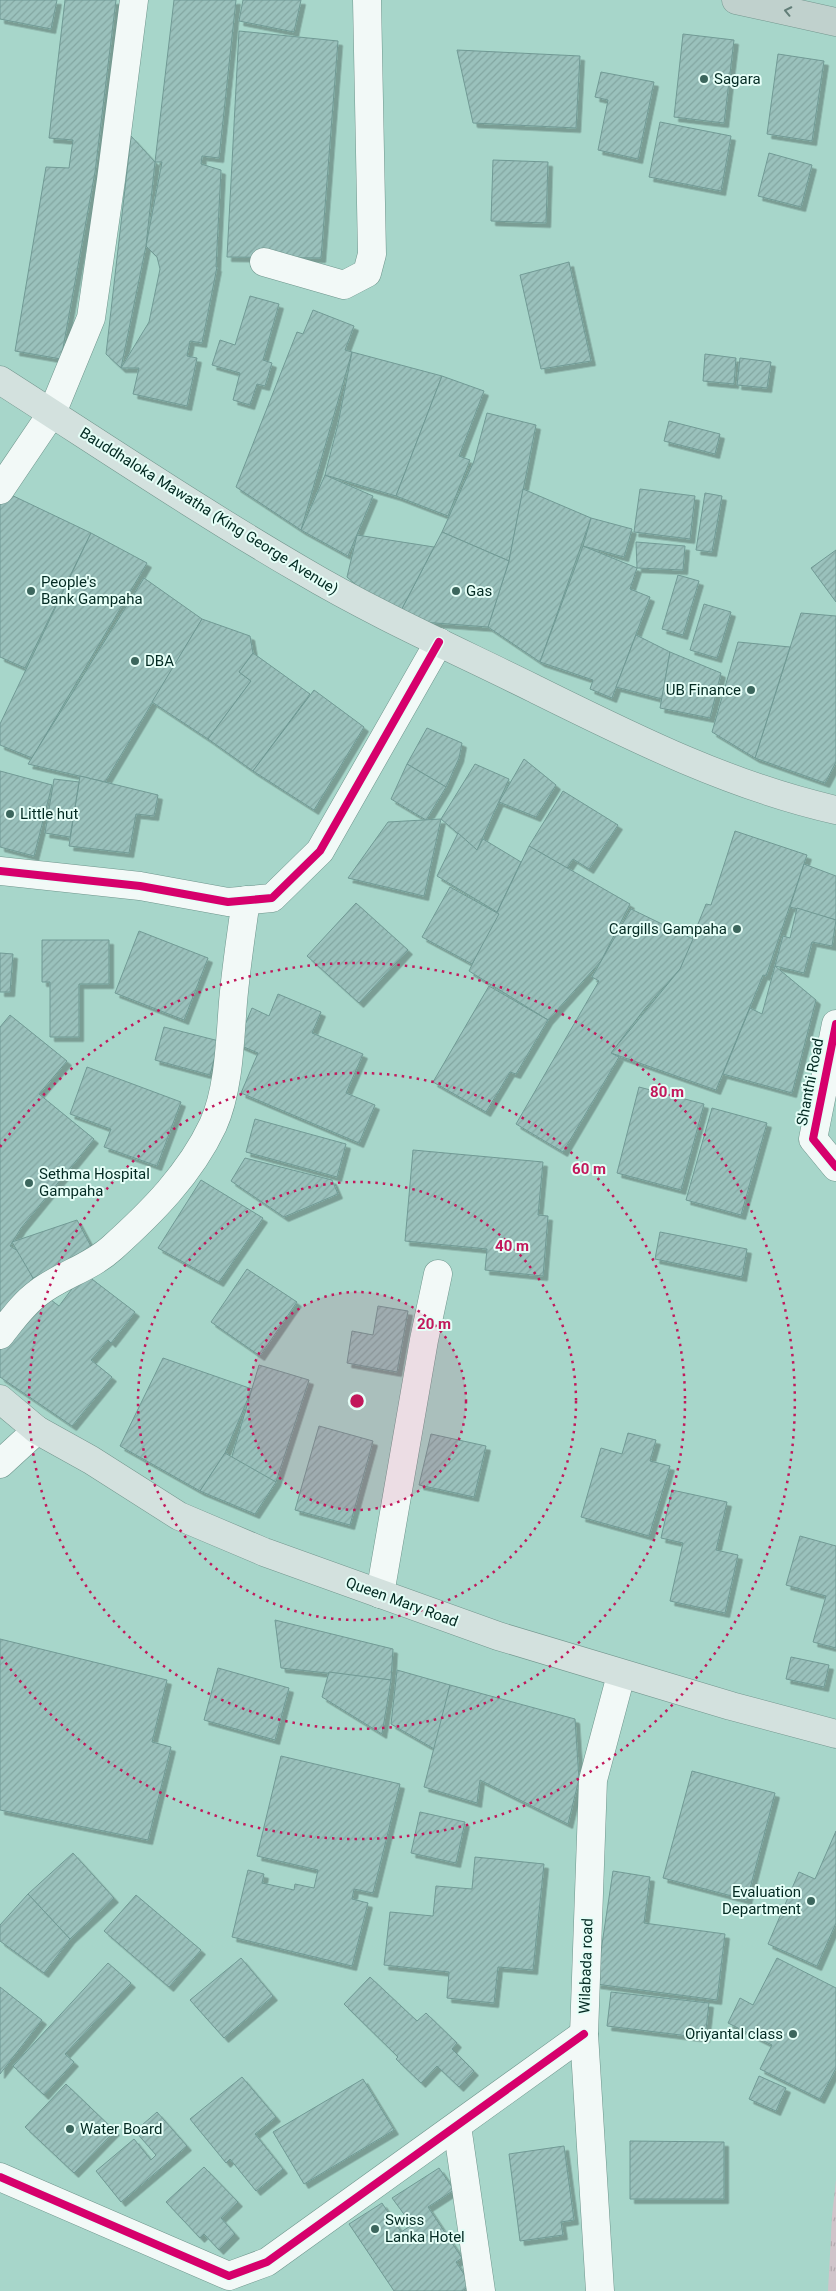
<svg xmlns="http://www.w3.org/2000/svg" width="836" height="2291" viewBox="0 0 836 2291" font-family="Roboto,sans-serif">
	<defs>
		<pattern id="park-tufts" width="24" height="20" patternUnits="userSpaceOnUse" patternTransform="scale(1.25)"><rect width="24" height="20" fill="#d0c4ca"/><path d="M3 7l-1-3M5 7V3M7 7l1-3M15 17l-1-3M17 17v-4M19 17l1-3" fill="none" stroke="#b1a9ad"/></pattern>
		<pattern id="building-hatch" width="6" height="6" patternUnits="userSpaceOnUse" patternTransform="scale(1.25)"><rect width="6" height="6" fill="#9ac1bc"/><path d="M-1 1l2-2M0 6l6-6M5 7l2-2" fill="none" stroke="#83a6a1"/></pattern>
		<filter id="shadow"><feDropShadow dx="4.5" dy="4.5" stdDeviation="0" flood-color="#0004"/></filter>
	</defs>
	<rect width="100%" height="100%" fill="#a7d6ca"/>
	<polygon fill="url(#park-tufts)" points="836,2180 836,2291 828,2291 832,2216"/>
	<g fill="url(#building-hatch)" stroke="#719a95" filter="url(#shadow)">
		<polygon points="0,0 57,0 51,29 0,19"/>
		<polygon points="65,0 116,0 95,172 61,359 15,351 46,167 69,168 73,140 49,138"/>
		<polygon points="174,0 236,0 219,158 202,156 201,164 221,170 216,267 217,267 202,343 190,341 187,356 197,358 187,406 133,394 139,368 121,368 149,322 160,269 157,257 146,246 162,162 155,162"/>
		<polygon points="243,0 301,0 294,32 239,21"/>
		<polygon points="239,31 338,41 321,258 227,257"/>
		<polygon points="683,34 734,40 724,123 674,117"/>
		<polygon points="457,50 580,56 576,128 473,123"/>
		<polygon points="778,54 824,61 812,141 767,134"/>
		<polygon points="601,72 654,82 638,159 598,150 608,100 595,97"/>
		<polygon points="660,122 731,136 721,191 649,177"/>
		<polygon points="131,136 155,162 146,246 121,368 106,354"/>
		<polygon points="769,153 812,165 801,207 758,196"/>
		<polygon points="493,160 548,162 546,223 491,221"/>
		<polygon points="569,262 591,361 541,369 520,275"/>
		<polygon points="250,296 279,304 263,360 272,363 265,386 257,384 250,405 233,400 240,373 212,365 220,340 235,345"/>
		<polygon points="313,310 354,326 345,350 352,352 301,530 236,487 297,332 303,334"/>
		<polygon points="352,352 442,376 396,496 325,475 338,424"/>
		<polygon points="705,354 736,358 734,384 703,381"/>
		<polygon points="740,358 771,362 767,388 737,385"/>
		<polygon points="442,376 484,391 459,456 470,460 448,516 396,496"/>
		<polygon points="487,413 536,425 509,561 442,532 474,461"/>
		<polygon points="669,421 720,434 715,454 664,441"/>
		<polygon points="325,475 373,496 348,556 301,530"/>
		<polygon points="523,489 591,518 540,662 488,627 509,561"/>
		<polygon points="640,489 695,496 690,539 634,532"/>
		<polygon points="5,492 91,533 25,668 0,657 0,502"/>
		<polygon points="705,493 722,496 712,552 696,550"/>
		<polygon points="591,518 632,529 624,557 583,546"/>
		<polygon points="442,532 509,561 488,627 396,620"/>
		<polygon points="91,533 147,563 32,758 0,745 0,724"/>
		<polygon points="357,535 434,547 396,620 347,577"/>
		<polygon points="636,542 685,546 683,570 637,568"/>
		<polygon points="583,546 637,568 630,589 650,597 612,698 590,689 593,680 540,662"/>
		<polygon points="836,550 836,602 811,568"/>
		<polygon points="678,575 699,581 683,635 662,629"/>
		<polygon points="144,578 202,619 105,782 28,764"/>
		<polygon points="704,604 731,612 717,658 690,650"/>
		<polygon points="801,613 836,616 836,762 825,783 755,758"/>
		<polygon points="202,619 250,636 253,653 239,672 251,681 208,739 152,702"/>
		<polygon points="636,635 670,652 662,699 616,687"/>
		<polygon points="738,642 790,647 755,758 712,732"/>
		<polygon points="670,652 721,673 710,718 660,708"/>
		<polygon points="253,653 310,694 253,771 208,739 251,681 239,672"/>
		<polygon points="314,690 364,727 314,810 253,771"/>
		<polygon points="427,728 462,743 459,758 446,787 407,764"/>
		<polygon points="524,759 556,785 536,817 499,802"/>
		<polygon points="407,764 446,787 426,820 391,799"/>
		<polygon points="475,764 509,779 477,850 441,819"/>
		<polygon points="0,771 52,785 34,856 0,847"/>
		<polygon points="80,776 158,795 154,816 136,814 129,853 69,846"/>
		<polygon points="54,779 79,782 70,837 45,833"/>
		<polygon points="563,791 618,825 589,869 573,859 567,868 529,846"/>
		<polygon points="441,819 424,896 348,878 388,822"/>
		<polygon points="735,831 807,855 766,976 763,975 716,1090 611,1053 680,969 706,904 711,905"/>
		<polygon points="458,833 477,850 483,839 521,862 497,912 437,876"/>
		<polygon points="529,846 630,904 601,961 548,1020 469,971"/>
		<polygon points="804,864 836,876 836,920 790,907"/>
		<polygon points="450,887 499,914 472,964 422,937"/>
		<polygon points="356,903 408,950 359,1003 307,956"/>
		<polygon points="797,908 836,920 832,946 812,942 804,973 775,966 783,936 790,938"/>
		<polygon points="631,909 693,939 680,969 646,1007 611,1053 619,1057 563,1152 516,1124 599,981 592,977"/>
		<polygon points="139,931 208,958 184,1020 115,993"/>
		<polygon points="42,940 109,940 109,984 79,984 79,1037 50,1037 50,982 42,982"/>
		<polygon points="0,953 13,954 10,992 0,992"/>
		<polygon points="775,966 816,1000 792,1093 723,1074 750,1008 762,1014"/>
		<polygon points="489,986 548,1020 516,1074 510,1072 486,1112 433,1082"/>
		<polygon points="278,994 321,1012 312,1033 363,1054 346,1093 375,1105 359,1143 241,1093 258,1053 237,1044 252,1008 269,1016"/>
		<polygon points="10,1015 67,1061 39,1094 94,1139 21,1228 10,1246 21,1253 33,1278 0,1325 0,1027"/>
		<polygon points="164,1027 219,1041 210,1075 155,1060"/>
		<polygon points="87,1067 181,1102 157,1166 104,1147 111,1129 70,1114"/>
		<polygon points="639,1087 704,1104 681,1190 617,1173"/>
		<polygon points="712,1108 767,1123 741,1215 686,1200"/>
		<polygon points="255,1119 346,1144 337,1177 246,1152"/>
		<polygon points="413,1150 543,1162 538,1215 548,1216 543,1276 485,1270 487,1249 405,1241"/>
		<polygon points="245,1158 332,1180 338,1194 284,1217 231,1181"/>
		<polygon points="201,1180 263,1218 219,1282 158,1248"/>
		<polygon points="77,1220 95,1254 33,1278 12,1242"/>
		<polygon points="660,1232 747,1249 742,1277 655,1259"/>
		<polygon points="247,1269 297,1302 260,1356 211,1322"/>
		<polygon points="84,1273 135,1312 111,1343 108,1340 91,1360 112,1377 72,1426 0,1377 0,1345 43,1294 59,1306"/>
		<polygon points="378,1306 408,1311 397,1372 347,1363 352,1331 373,1335"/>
		<polygon points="163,1358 252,1389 225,1453 200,1491 120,1446"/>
		<polygon points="259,1365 309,1380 276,1482 230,1463"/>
		<polygon points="319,1426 373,1441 350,1525 295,1510"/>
		<polygon points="628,1433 656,1440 650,1461 670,1466 649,1536 581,1517 601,1448 622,1454"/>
		<polygon points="431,1434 486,1446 474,1497 419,1485"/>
		<polygon points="225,1453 276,1482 255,1514 200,1491"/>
		<polygon points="672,1490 727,1502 716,1550 738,1555 725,1613 670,1601 683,1543 661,1538"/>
		<polygon points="800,1536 836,1546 836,1648 813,1642 826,1596 786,1585"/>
		<polygon points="275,1620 393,1649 391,1680 281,1668"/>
		<polygon points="0,1639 167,1680 152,1742 171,1747 148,1840 0,1810"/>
		<polygon points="791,1657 829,1665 824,1687 786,1679"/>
		<polygon points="218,1668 289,1688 275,1740 204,1720"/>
		<polygon points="397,1670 450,1685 436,1750 391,1724"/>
		<polygon points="329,1672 391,1680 382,1734 322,1697"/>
		<polygon points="450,1685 575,1719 579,1779 568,1824 480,1780 477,1803 424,1787"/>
		<polygon points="281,1756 400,1784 373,1893 354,1889 352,1899 368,1903 352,1966 232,1937 248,1870 264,1874 262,1883 294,1890 295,1884 314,1888 318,1870 257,1856"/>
		<polygon points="692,1771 775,1793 747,1900 663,1878"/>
		<polygon points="420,1812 465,1822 456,1863 411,1853"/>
		<polygon points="836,1831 836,1923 817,1966 768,1944 799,1872 815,1879"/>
		<polygon points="73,1853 114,1898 70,1939 28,1894"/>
		<polygon points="475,1857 544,1864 533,1970 498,1967 494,2003 447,1998 449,1972 384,1965 390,1912 433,1916 436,1886 472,1889"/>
		<polygon points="613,1871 650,1877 644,1923 725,1934 717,2000 596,1984"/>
		<polygon points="28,1894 70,1939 44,1973 0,1941 0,1925"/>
		<polygon points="136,1895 201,1950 169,1987 104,1931"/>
		<polygon points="241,1958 273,1996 224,2038 190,2000"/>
		<polygon points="777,1958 836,1988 836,2068 820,2099 760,2069 772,2045 728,2023 740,1998 753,2005"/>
		<polygon points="108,1963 131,1983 65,2054 74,2062 44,2095 13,2066"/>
		<polygon points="370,1977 417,2021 426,2013 457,2043 452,2049 474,2071 459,2087 437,2066 421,2083 396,2059 398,2057 344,2004"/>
		<polygon points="0,1987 42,2020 0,2074"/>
		<polygon points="611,1992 709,2003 705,2038 607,2026"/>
		<polygon points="759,2076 786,2088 776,2111 749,2099"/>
		<polygon points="242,2077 276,2117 255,2134 283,2169 256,2191 230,2159 226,2163 190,2119"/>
		<polygon points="363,2079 394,2130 304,2184 273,2132"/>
		<polygon points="66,2084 115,2131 74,2173 25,2127"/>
		<polygon points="157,2112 187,2146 121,2202 96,2171 134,2139 151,2160 156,2155 135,2131"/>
		<polygon points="630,2141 724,2142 724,2199 630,2199"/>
		<polygon points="564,2146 574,2220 561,2222 563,2235 520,2241 509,2154"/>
		<polygon points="204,2167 238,2202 221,2218 235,2234 219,2250 204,2234 200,2238 166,2202"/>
		<polygon points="439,2168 454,2190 428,2207 462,2258 456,2262 471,2285 462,2291 394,2291 349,2224 382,2203 401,2232 412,2225 392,2198"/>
	</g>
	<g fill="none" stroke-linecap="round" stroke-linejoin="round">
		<defs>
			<g id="minor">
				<polyline points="264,262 344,285 367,273 372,254 367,0"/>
				<polyline points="0,490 52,413 91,318 111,180 134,0"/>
				<polyline points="0,871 140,886 228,902 272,898 320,851 439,642"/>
				<polyline points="836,1024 813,1139 836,1167"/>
				<path d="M0,1335c12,-15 23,-31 38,-42 23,-18 52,-25 74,-45 40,-36 78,-74 101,-123 16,-35 17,-85 20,-123 3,-34 8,-68 13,-102"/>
				<polyline points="0,1464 37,1430"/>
				<polyline points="380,1594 424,1340 438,1274"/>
				<polyline points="457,2126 481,2291"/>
				<polyline points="0,2177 229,2276 267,2262 584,2034"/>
				<polyline points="600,2291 584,2034 593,1780 621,1675"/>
			</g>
			<g id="major">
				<path d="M0,380c100,64 198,130 301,190 74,44 155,80 232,118 97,48 196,98 303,122"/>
				<polyline points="0,1399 37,1430 91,1460 179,1516 264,1552 498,1636 731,1706 836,1734"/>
			</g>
			<polyline id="highway" points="736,0 836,22"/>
		</defs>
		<use href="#minor" stroke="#6e958c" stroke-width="29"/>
		<use href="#major" stroke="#74978f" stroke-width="29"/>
		<use href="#highway" stroke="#74978f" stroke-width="29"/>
		<use href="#minor" stroke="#f2f9f7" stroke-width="28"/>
		<use href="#major" stroke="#d3e1de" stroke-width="28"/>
		<use href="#highway" stroke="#c0d1cd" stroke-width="28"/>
		<defs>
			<g id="cycleway">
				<polyline points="0,871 140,886 228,902 272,898 320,851 439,642"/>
				<polyline points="836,1024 813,1139 836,1167"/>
				<polyline points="0,2177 229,2276 267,2262 584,2034"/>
			</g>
		</defs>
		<use href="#cycleway" stroke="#e5fef7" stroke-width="11"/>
		<use href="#cycleway" stroke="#d6006c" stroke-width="8"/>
	</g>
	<defs><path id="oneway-chevron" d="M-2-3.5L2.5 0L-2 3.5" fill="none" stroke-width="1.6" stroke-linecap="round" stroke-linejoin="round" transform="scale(1.25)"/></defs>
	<use stroke="#627e78" href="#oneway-chevron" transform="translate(788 11) rotate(-168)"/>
	<circle cx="357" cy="1401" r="109" fill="#c2185b" fill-opacity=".12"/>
	<g fill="none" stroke="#c2185b" stroke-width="2.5" stroke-dasharray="2.5 5">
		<circle cx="357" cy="1401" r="109"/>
		<circle cx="357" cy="1401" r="219"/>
		<circle cx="357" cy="1401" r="328"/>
		<path d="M0 1147A438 438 0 1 1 0 1655"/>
	</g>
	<g fill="#3c665d" stroke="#e5fef7" stroke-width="2">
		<circle cx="704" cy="79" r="5"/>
		<circle cx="31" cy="591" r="5"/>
		<circle cx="456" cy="591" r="5"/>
		<circle cx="135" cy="661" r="5"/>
		<circle cx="751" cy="690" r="5"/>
		<circle cx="10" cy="814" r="5"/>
		<circle cx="737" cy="929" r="5"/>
		<circle cx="29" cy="1183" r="5"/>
		<circle cx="811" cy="1901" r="5"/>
		<circle cx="793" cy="2034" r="5"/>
		<circle cx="70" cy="2129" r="5"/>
		<circle cx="375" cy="2229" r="5"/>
	</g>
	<g text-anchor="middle" stroke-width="4" stroke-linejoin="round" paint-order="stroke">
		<g font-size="15" fill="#032a22" stroke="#e5fef7" text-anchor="start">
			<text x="714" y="84">Sagara</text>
			<text x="41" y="587">People's<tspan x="41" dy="17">Bank Gampaha</tspan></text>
			<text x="466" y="596">Gas</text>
			<text x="145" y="666">DBA</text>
			<text x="741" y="695" text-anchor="end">UB Finance</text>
			<text x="20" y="819">Little hut</text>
			<text x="727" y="934" text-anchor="end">Cargills Gampaha</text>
			<text x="39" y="1179">Sethma Hospital<tspan x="39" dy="17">Gampaha</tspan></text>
			<text x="801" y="1897" text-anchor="end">Evaluation<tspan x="801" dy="17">Department</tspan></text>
			<text x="783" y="2039" text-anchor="end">Oriyantal class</text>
			<text x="80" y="2134">Water Board</text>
			<text x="385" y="2225">Swiss<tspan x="385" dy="17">Lanka Hotel</tspan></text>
		</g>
		<g font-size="15" fill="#032a22" stroke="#e5fef7">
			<text transform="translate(209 511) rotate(32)" y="5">Bauddhaloka Mawatha (King George Avenue)</text>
			<text transform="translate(810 1082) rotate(-79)" y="5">Shanthi Road</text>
			<text transform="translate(402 1602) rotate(20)" y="5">Queen Mary Road</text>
			<text transform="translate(586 1966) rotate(-88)" y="5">Wilabada road</text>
		</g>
	</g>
	<circle cx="357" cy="1401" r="8" fill="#c2185b" stroke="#e5fef7" stroke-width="2.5"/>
	<g font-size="15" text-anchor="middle" font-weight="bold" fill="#c2185b" stroke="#e5fef7" stroke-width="4" stroke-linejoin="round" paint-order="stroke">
		<text x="667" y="1097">80 m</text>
		<text x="589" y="1174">60 m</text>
		<text x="512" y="1251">40 m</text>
		<text x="434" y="1329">20 m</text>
	</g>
</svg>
